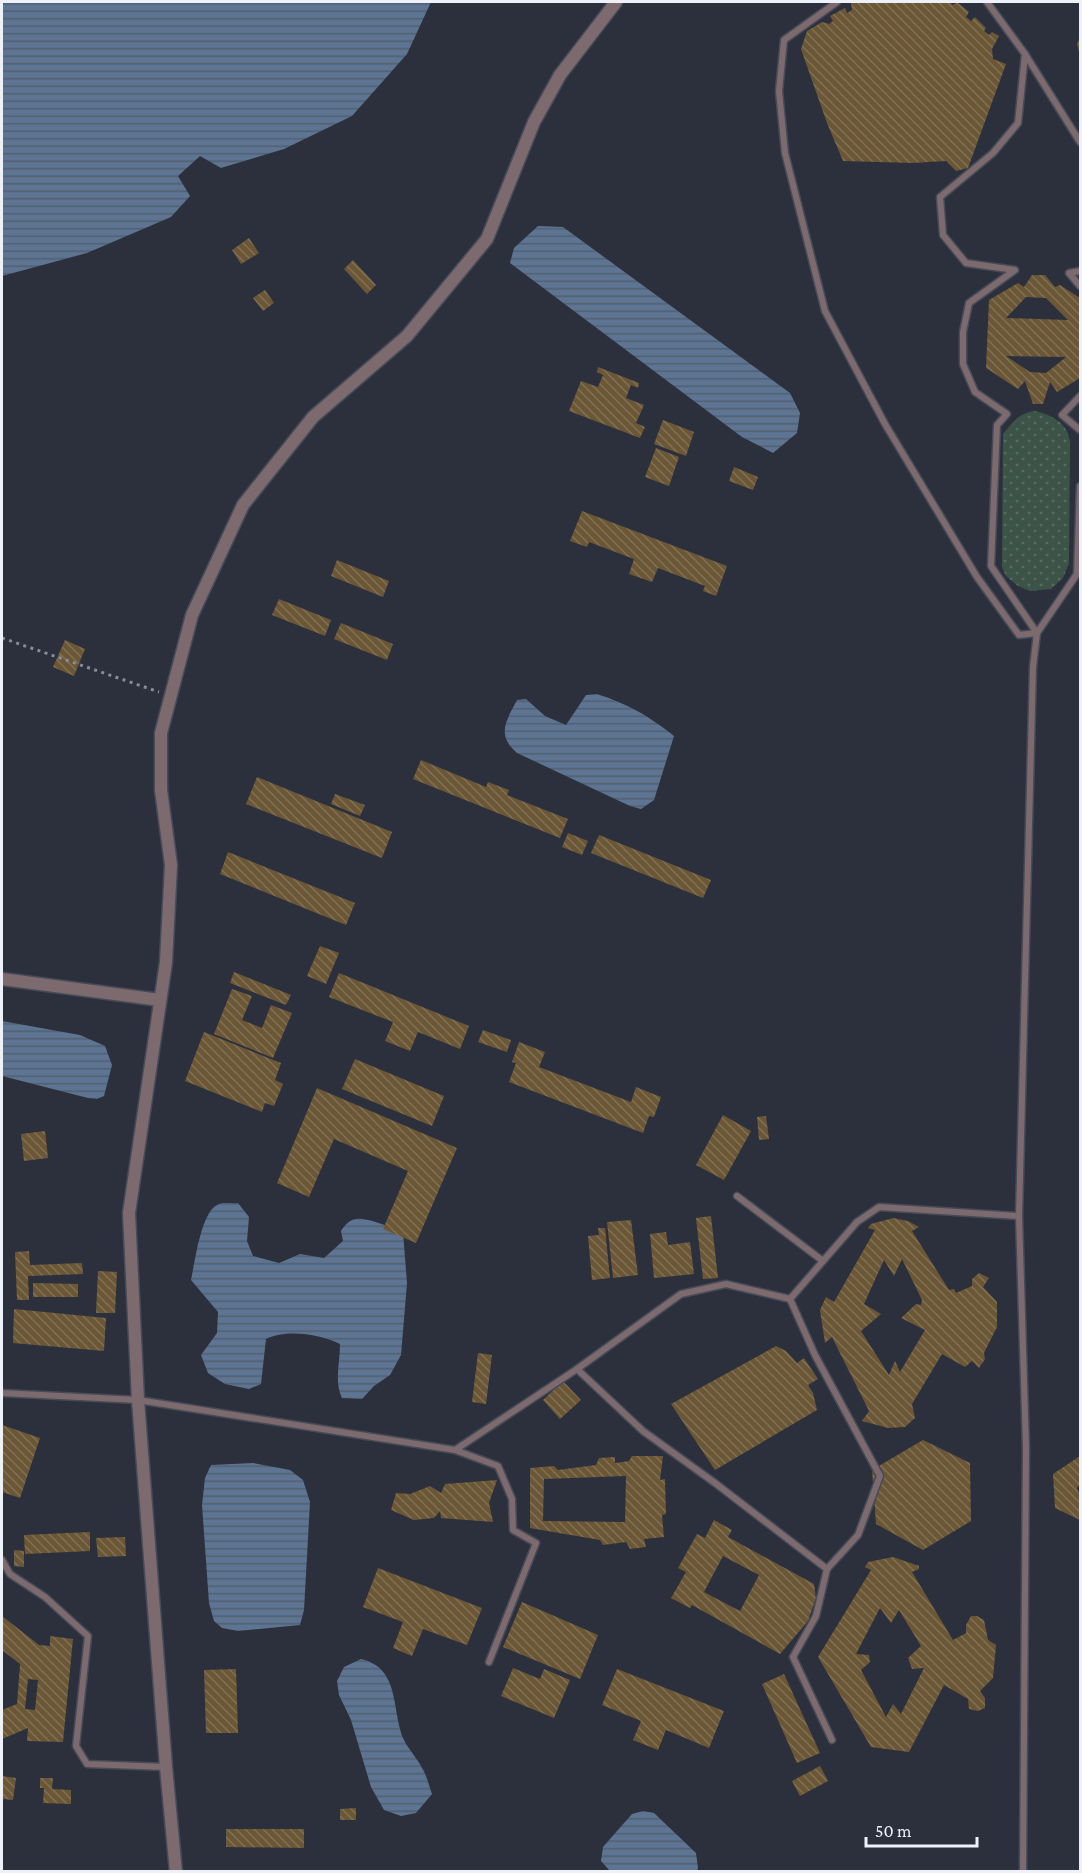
<svg xmlns="http://www.w3.org/2000/svg" width="1082" height="1873" viewBox="0 0 1082 1873" font-family="'Crimson Pro',serif">
	<defs>
		<pattern id="park-dots" width="8" height="8" patternUnits="userSpaceOnUse" patternTransform="scale(1.5)"><rect width="8" height="8" fill="#3c5447"/><path d="M2 2h.1M6 6h.1" fill="none" stroke="#586d62" stroke-width="1.8" stroke-linecap="round"/></pattern>
		<pattern id="water-rules" width="6" height="5" patternUnits="userSpaceOnUse" patternTransform="scale(1.5)"><rect width="6" height="5" fill="#5d7493"/><path d="M0 2.5h6" fill="none" stroke="#525e6f"/></pattern>
		<pattern id="building-back-hatch" width="6" height="6" patternUnits="userSpaceOnUse" patternTransform="scale(1.5)"><rect width="6" height="6" fill="#6b5736"/><path d="M-1 5l2 2M0 0l6 6M5-1l2 2" fill="none" stroke="#807054"/></pattern>
	</defs>
	<rect width="100%" height="100%" fill="#2c303d"/>
	<path fill="url(#park-dots)" d="M1035,411c17,4 33,12 35,31l-1,121 -6,15 -12,11 -21,2 -12,-5 -12,-10 -4,-9 1,-133c10,-12 16,-21 32,-23z"/>
	<g fill="url(#water-rules)">
		<polygon points="2,2 431,2 407,54 352,116 284,149 221,168 200,156 178,176 190,196 171,217 87,253 2,276"/>
		<polygon points="538,226 563,227 790,393 800,413 797,433 773,453 742,437 510,263 514,248"/>
		<path d="M597,694c31,10 52,22 77,42l-20,64 -13,9 -11,-3 -113,-53c-21,-18 -11,-32 0,-53l9,-1 19,17 21,9 20,-30z"/>
		<polygon points="2,1021 80,1035 105,1046 112,1065 104,1096 97,1099 88,1098 2,1076"/>
		<path d="M238,1203l11,14 -2,24 6,15 26,7 21,-9 24,4 19,-17 -2,-10c4,-6 8,-11 15,-12 11,-2 36,9 47,13l4,51 -6,72 -11,20 -16,11 -12,13 -20,-1c-8,-16 -2,-35 -2,-54 -20,-10 -53,-15 -74,-5l-5,45 -12,5 -24,-5 -17,-11 -7,-18 16,-22 1,-21 -27,-32c4,-18 10,-70 28,-76 5,-2 13,0 19,-1z"/>
		<polygon points="253,1463 290,1470 303,1480 310,1502 304,1610 300,1625 238,1631 222,1628 214,1621 209,1603 202,1505 205,1478 211,1465"/>
		<path d="M361,1659c40,9 30,52 43,81 5,10 13,18 18,28 5,8 7,18 10,26l-16,19 -15,3 -17,-6 -13,-23 -20,-67 -12,-25 -2,-14 7,-14z"/>
		<polygon points="643,1811 654,1813 696,1853 698,1868 697,1871 610,1871 601,1861 603,1847 632,1814"/>
	</g>
	<g fill="url(#building-back-hatch)" fill-rule="evenodd">
		<polygon points="854,2 949,2 953,5 957,2 969,12 966,17 971,21 975,17 986,28 984,31 989,35 992,32 999,36 992,49 993,59 1006,64 968,168 956,171 946,161 912,163 843,161 827,123 801,49 807,31 822,22 829,24 833,21 830,16 845,8 847,13 852,10 851,3"/>
		<polygon points="1080,36 1080,55 1077,45"/>
		<polygon points="249,238 259,253 241,264 232,250"/>
		<polygon points="353,260 376,285 367,294 344,269"/>
		<path d="M1032,275h13l10,12 5,-2 20,13v80l-23,14 -7,-10 -7,22h-10l-8,-23 -7,8 -32,-21 3,-68 29,-17 6,4zM1026,297l20,1 22,22 -62,-2zM1006,356l60,1 -20,16 -16,-1z"/>
		<polygon points="265,290 274,303 263,311 253,298"/>
		<polygon points="598,367 639,383 638,388 631,385 626,398 644,405 636,423 645,427 640,438 569,411 581,381 598,387 603,375 597,372"/>
		<polygon points="663,420 694,432 686,456 654,444"/>
		<polygon points="656,448 679,457 669,486 645,477"/>
		<polygon points="734,467 758,477 753,490 729,481"/>
		<polygon points="582,511 727,566 716,596 703,591 705,586 658,568 652,582 629,574 634,559 589,542 587,547 570,541"/>
		<polygon points="337,560 389,581 383,597 331,576"/>
		<polygon points="279,599 331,620 325,636 272,615"/>
		<polygon points="341,623 393,644 387,660 334,639"/>
		<polygon points="65,640 85,649 74,676 53,667"/>
		<polygon points="421,760 486,787 488,782 509,790 507,795 568,819 560,838 413,779"/>
		<polygon points="257,777 392,832 382,858 246,804"/>
		<polygon points="335,794 365,805 360,816 331,804"/>
		<polygon points="568,833 588,841 582,855 562,847"/>
		<polygon points="599,835 711,880 703,898 591,853"/>
		<polygon points="228,852 355,903 346,925 220,874"/>
		<polygon points="320,946 339,953 326,984 307,976"/>
		<polygon points="234,972 291,995 286,1005 230,983"/>
		<polygon points="339,973 469,1026 460,1049 418,1032 410,1051 385,1041 393,1022 329,997"/>
		<polygon points="232,989 252,996 242,1020 262,1028 271,1005 292,1013 273,1058 214,1034"/>
		<polygon points="483,1030 511,1040 507,1052 478,1042"/>
		<polygon points="204,1032 281,1063 275,1080 283,1084 274,1106 265,1103 262,1112 185,1081"/>
		<polygon points="519,1042 545,1052 539,1067 631,1102 636,1087 661,1097 654,1117 649,1116 643,1133 509,1082 516,1063 512,1062"/>
		<polygon points="355,1059 444,1096 432,1126 342,1089"/>
		<polygon points="317,1088 457,1148 416,1243 383,1229 408,1171 334,1139 309,1197 277,1183"/>
		<polygon points="723,1115 751,1131 724,1180 696,1165"/>
		<polygon points="766,1116 769,1139 759,1140 757,1117"/>
		<polygon points="45,1131 48,1158 24,1161 21,1134"/>
		<polygon points="711,1216 718,1278 703,1279 696,1218"/>
		<path d="M893,1218l15,3 11,6 -7,4 37,59 5,-1 2,4 16,-7v-7l7,-6 10,5 -6,9 14,15v25l-13,26 1,6 -6,9 -7,-7 -7,6 -23,-13 -30,50 3,14 -10,9 -17,1 -26,-7 7,-10 -37,-74 -7,6 -5,-33 6,-13 8,5 41,-72 -7,-2 3,-4zM902,1259l20,41 -1,5 -5,-1 -15,14 24,12 -25,42 -5,-11 -6,14 -28,-44 20,-17 -17,-10 20,-44 10,16z"/>
		<polygon points="631,1220 638,1275 613,1278 607,1222"/>
		<polygon points="598,1228 605,1228 610,1278 592,1280 588,1236 599,1235"/>
		<polygon points="666,1232 668,1245 690,1242 694,1274 654,1278 650,1234"/>
		<polygon points="29,1251 30,1265 82,1263 83,1274 28,1276 29,1300 17,1300 15,1252"/>
		<polygon points="98,1271 117,1272 115,1313 96,1313"/>
		<polygon points="33,1283 78,1284 78,1297 33,1297"/>
		<polygon points="14,1309 106,1318 104,1351 13,1343"/>
		<polygon points="776,1346 786,1351 797,1363 804,1358 818,1379 808,1385 813,1393 817,1410 715,1470 671,1404"/>
		<polygon points="478,1353 492,1355 486,1404 472,1402"/>
		<polygon points="563,1381 581,1400 560,1419 543,1400"/>
		<polygon points="2,1425 40,1438 20,1498 2,1492"/>
		<polygon points="923,1440 970,1463 971,1521 923,1550 876,1524 872,1470"/>
		<path d="M632,1456h31l-3,24 5,-1 1,35 -4,1 2,22 -20,2 2,8 -16,2 -4,-7 -23,3 -3,-5 -70,-12v-60l24,-2 4,4 38,-5 3,-7 16,-1v6l14,-2zM626,1476l-1,46 -82,-1 1,-42z"/>
		<polygon points="1080,1456 1080,1484 1077,1488 1080,1496 1080,1520 1055,1508 1053,1474"/>
		<polygon points="497,1480 489,1503 493,1522 441,1518 440,1511 434,1518 414,1520 391,1510 396,1493 410,1494 430,1486 441,1493 445,1484"/>
		<path d="M714,1520l18,10 -4,7 86,47 2,14 -8,23 -28,33 -88,-49 -2,3 -19,-10 15,-26 -8,-4 19,-34 8,4zM723,1556l36,19 -19,36 -36,-19z"/>
		<polygon points="90,1532 90,1551 25,1554 24,1535"/>
		<polygon points="125,1537 126,1556 98,1557 96,1538"/>
		<polygon points="14,1550 24,1551 24,1567 14,1566"/>
		<path d="M893,1557l26,9v3l-7,3 41,68 13,-7v-8l5,-9h6l7,4 4,20 8,5 -3,33 -13,13 5,7v10l-7,3 -9,-2 -1,-10 -24,-14 -35,67 -38,-5 -53,-90 53,-87 -6,-3 3,-5zM880,1608l11,15 8,-13 22,36 -13,12 4,11 12,-1 -23,46 -8,-10 -7,13 -25,-47 9,-8 -1,-7 -13,-1z"/>
		<polygon points="378,1568 482,1608 467,1645 423,1629 412,1656 393,1648 403,1622 363,1607"/>
		<polygon points="522,1602 598,1635 580,1679 503,1647"/>
		<path d="M2,1616l37,29 11,1v-10l23,3 -10,103 -36,-1 1,-13 -26,11v-29l15,-6 3,-40 -18,-14zM28,1679l10,1 -3,30 -10,-1z"/>
		<polygon points="513,1668 540,1679 544,1669 570,1680 554,1718 501,1696"/>
		<polygon points="236,1669 238,1733 206,1733 204,1670"/>
		<polygon points="617,1669 724,1711 709,1748 666,1730 658,1750 633,1740 641,1721 602,1705"/>
		<polygon points="784,1674 820,1753 797,1763 762,1684"/>
		<polygon points="820,1766 828,1781 800,1796 792,1781"/>
		<polygon points="2,1776 16,1778 13,1800 2,1799"/>
		<polygon points="40,1778 53,1778 52,1789 71,1790 71,1804 43,1803 44,1788 40,1788"/>
		<polygon points="356,1808 356,1820 340,1820 340,1809"/>
		<polygon points="226,1829 304,1829 304,1848 226,1847"/>
	</g>
	<g fill="none" stroke-linecap="round" stroke-linejoin="round">
		<defs>
			<g id="service">
				<polyline points="837,2 784,40 779,91 785,153 825,311 885,424 977,577 1019,635 1037,633 991,566 997,425 1007,414 975,392 963,364 963,332 969,303 1015,270 966,263 943,235 940,197 993,153 1018,123 1025,54"/>
				<polyline points="987,2 1025,54 1080,142"/>
				<polyline points="1080,271 1069,273 1080,286"/>
				<polyline points="1080,396 1062,415 1080,430"/>
				<polyline points="737,1196 823,1261"/>
				<polyline points="790,1299 815,1355 880,1476 858,1535 827,1569"/>
				<polyline points="577,1369 643,1431 715,1483 827,1569 816,1616 793,1657 832,1740"/>
				<polyline points="2,1393 138,1400 455,1450 577,1369 681,1294 726,1284 790,1299 857,1222 879,1207 1019,1216"/>
				<polyline points="455,1450 498,1466 512,1499 513,1530 536,1543 489,1662"/>
				<polyline points="2,1560 10,1574 45,1597 88,1636 76,1746 87,1764 166,1767"/>
				<polyline points="1023,1872 1026,1448 1019,1216 1033,667 1037,633 1077,574 1080,486"/>
			</g>
			<g id="minor">
				<polyline points="2,979 160,1000"/>
				<polyline points="176,1872 166,1767 138,1400 129,1213 166,962 171,865 161,790 161,733 192,615 243,505 313,417 407,336 487,239 534,122 560,75 616,2"/>
			</g>
		</defs>
		<use href="#service" stroke="#474b57" stroke-width="9"/>
		<use href="#minor" stroke="#474b57" stroke-width="15"/>
		<polyline stroke="#898c97" stroke-width="3" stroke-dasharray="3 4.5" stroke-linecap="butt" points="2,638 159,692"/>
		<use href="#service" stroke="#7c6a6f" stroke-width="6"/>
		<use href="#minor" stroke="#7c6a6f" stroke-width="12"/>
	</g>
	<rect width="1082" height="1873" fill="none" stroke="#eef1fa" stroke-width="6"/>
	<path d="M866 1837v9h111v-9" fill="none" stroke="#eef1fa" stroke-width="3"/>
	<text x="875" y="1837" font-size="18" fill="#eef1fa" stroke="#2c303d" stroke-width="4.5" paint-order="stroke">50 m</text>
</svg>
